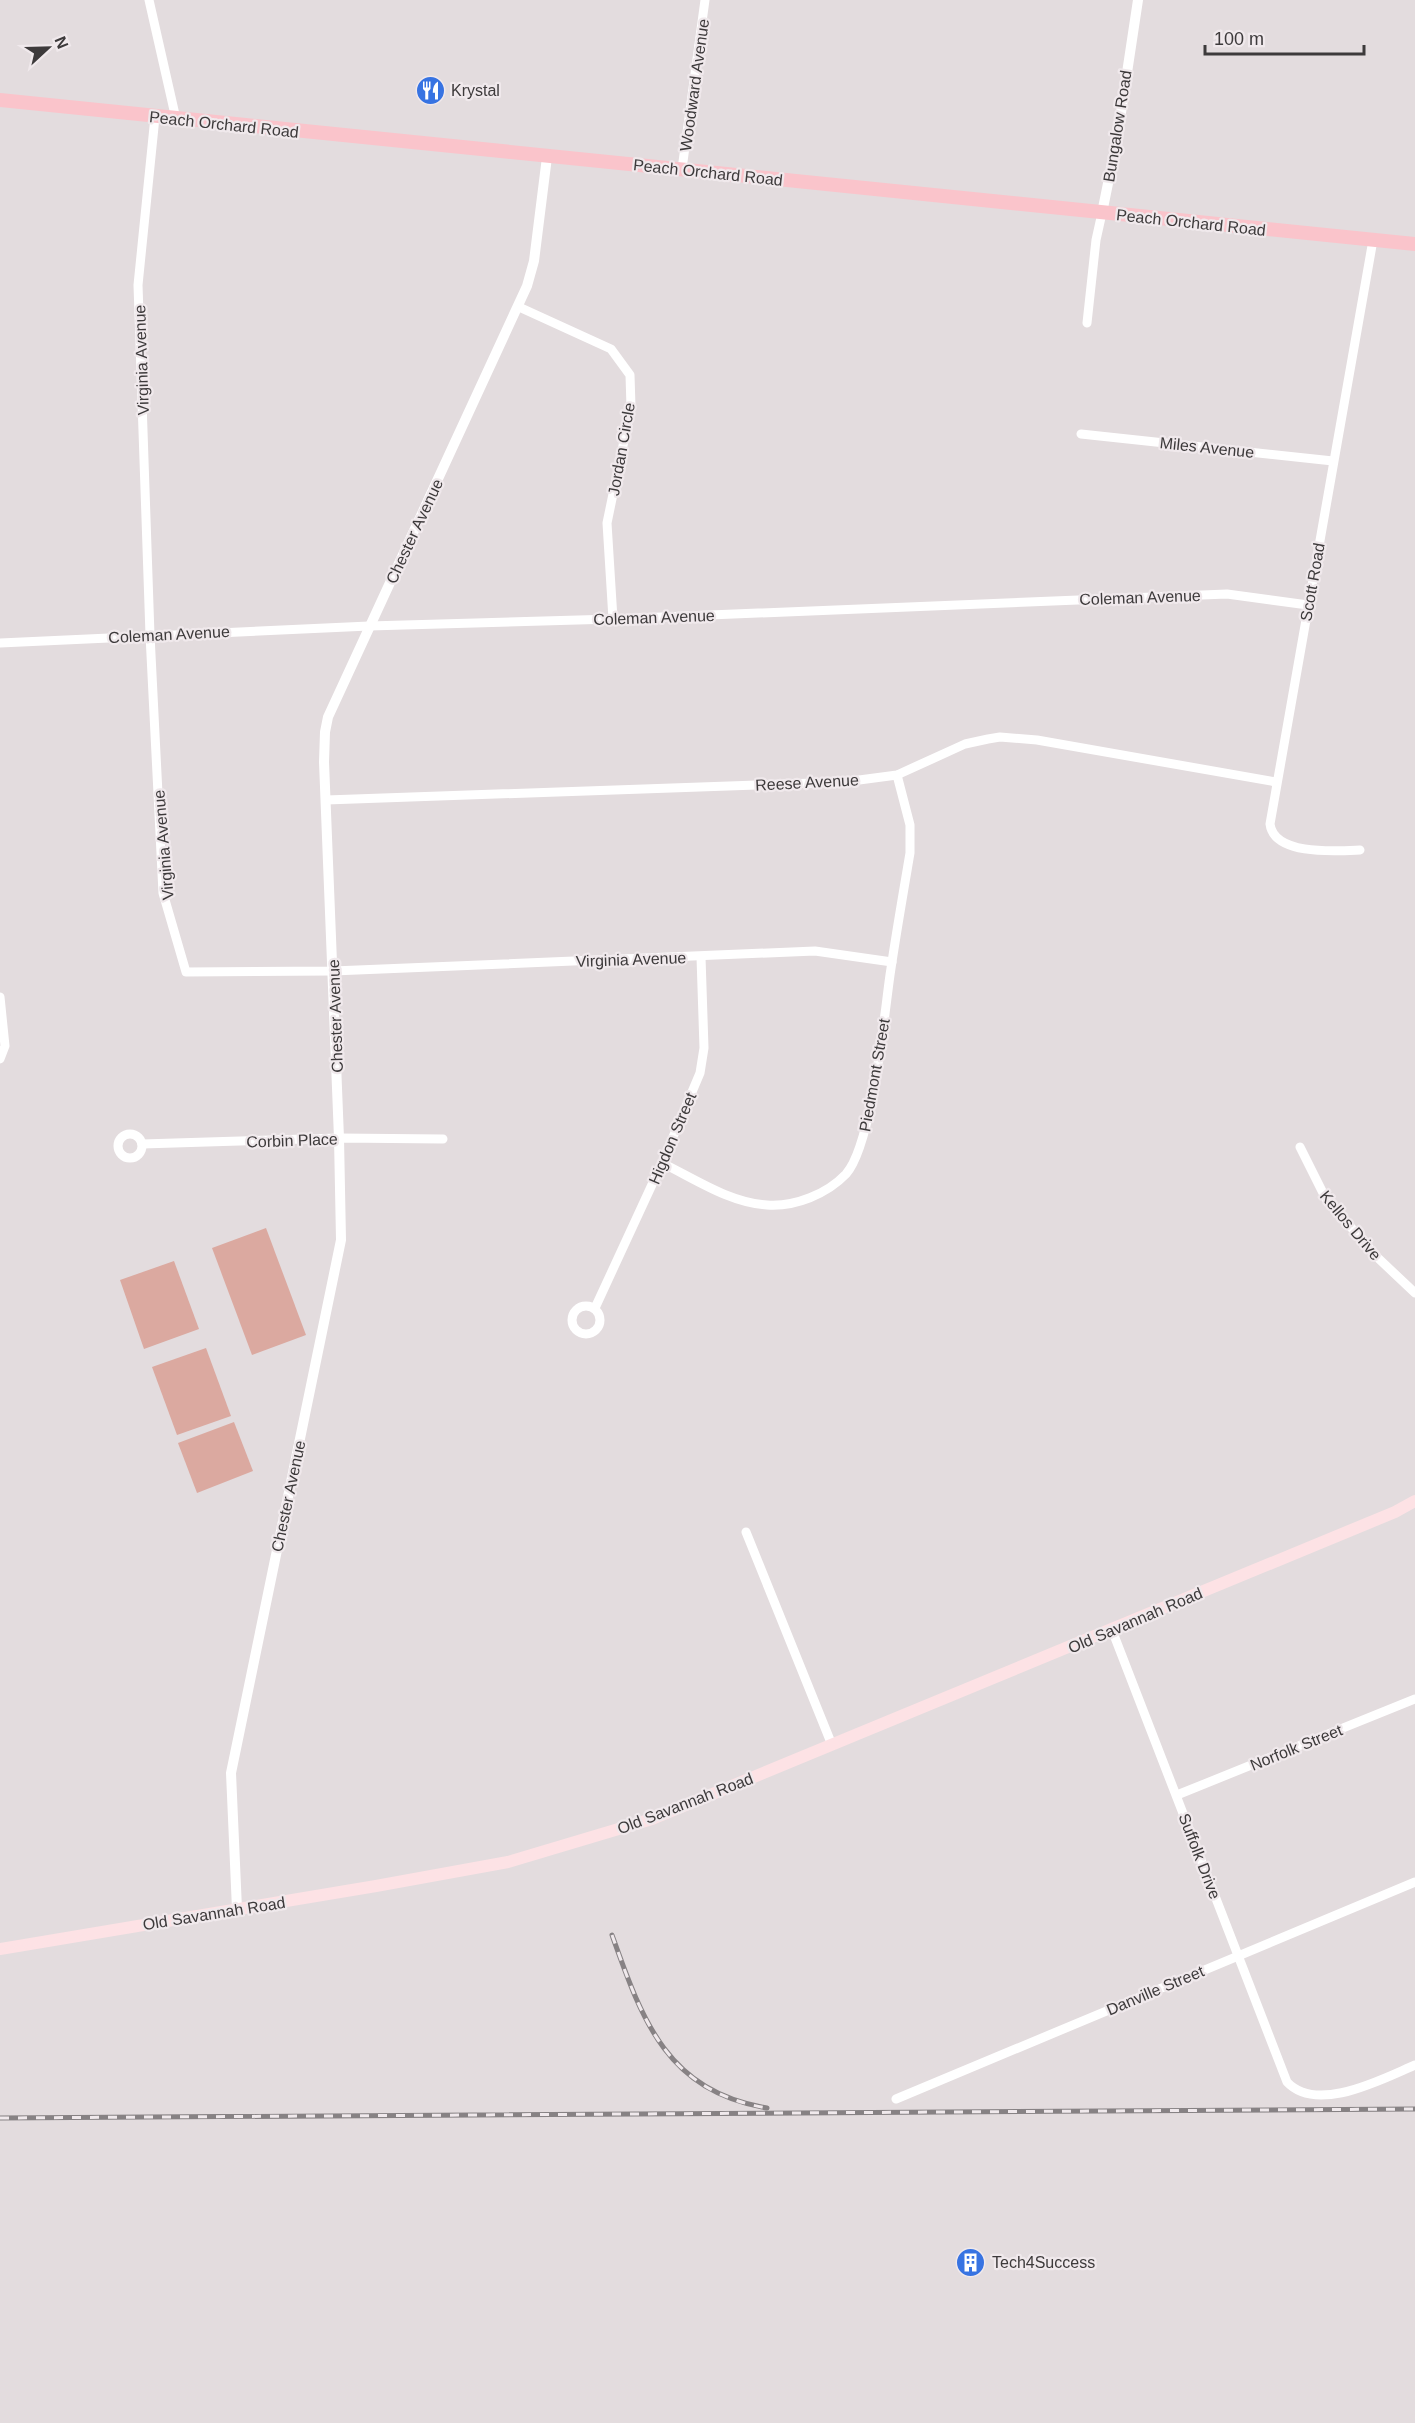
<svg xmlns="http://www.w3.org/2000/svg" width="1415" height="2423" viewBox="0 0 1415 2423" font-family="Helvetica,sans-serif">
	<rect width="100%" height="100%" fill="#e3dcde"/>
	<g fill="#dba9a0">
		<polygon points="266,1228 306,1335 252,1355 212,1248"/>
		<polygon points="174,1261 199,1329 144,1349 120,1280"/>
		<polygon points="206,1348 231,1416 177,1435 152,1367"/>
		<polygon points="234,1422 253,1471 197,1493 178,1443"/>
	</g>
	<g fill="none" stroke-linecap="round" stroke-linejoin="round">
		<g stroke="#fff" stroke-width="9">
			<polyline points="149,0 176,119"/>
			<polyline points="155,117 138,285 150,635 163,893 186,972 333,971 815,951 892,962"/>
			<polyline points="682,169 705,0"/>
			<polyline points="519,307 611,349 630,375 631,407 607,523 613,619"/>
			<polyline points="1087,323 1096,240 1102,213"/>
			<polyline points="1081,434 1333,461"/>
			<polyline points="0,643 369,626 613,619 1227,594 1308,605"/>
			<polyline points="326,800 844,782 897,775 965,744 988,739 1000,737 1037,740 1276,782"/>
			<path d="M1360,850c-23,1 -86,6 -90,-26l103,-584"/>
			<polyline points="0,997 5,1046 0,1059"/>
			<circle cx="130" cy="1146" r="12"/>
			<polyline points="142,1144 339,1138 443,1139"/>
			<polyline points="1300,1147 1326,1199 1378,1258 1415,1293"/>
			<path d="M662,1163c33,16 68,40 105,42 28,2 60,-11 79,-31 26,-29 38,-157 44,-199 6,-41 13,-81 20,-122v-28l-13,-50"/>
			<circle cx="586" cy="1320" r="14"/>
			<polyline points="595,1308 662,1163 700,1073 704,1048 701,957"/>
			<polyline points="746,1532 832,1745"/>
			<path d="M1112,1630l175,452c30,32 95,-3 128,-17"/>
			<polyline points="1177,1795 1415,1699"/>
			<polyline points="896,2099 1415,1882"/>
		</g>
		<g stroke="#fff" stroke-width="10">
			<polyline points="1102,213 1117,139 1138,0"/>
			<polyline points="237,1909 231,1773 341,1240 339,1138 324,762 325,732 328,717 527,286 534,261 547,157"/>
		</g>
		<polyline stroke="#fde2e5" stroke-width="12" points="0,1949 376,1886 508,1862 652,1819 1395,1512 1415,1501"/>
		<polyline stroke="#fac4cb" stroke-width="14" points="0,100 1415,244"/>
		<defs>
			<g id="rail">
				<path d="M612,1935c30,84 54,156 155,173"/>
				<polyline points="0,2118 1415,2109"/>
			</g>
		</defs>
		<use href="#rail" stroke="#878284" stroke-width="5"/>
		<use href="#rail" stroke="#f0e9ec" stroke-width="3" stroke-dasharray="9" stroke-linecap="butt"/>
	</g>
	<defs>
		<symbol id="restaurant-disc" viewBox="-11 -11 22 22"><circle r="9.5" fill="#3773e2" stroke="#f0e9ec"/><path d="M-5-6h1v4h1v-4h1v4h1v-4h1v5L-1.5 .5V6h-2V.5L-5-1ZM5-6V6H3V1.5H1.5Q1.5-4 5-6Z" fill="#fff"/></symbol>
		<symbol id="building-disc" viewBox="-11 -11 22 22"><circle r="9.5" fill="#3773e2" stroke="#f0e9ec"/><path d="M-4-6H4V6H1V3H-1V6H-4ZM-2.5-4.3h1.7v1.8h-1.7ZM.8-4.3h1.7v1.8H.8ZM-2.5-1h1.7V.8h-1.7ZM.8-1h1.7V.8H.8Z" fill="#fff"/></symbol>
	</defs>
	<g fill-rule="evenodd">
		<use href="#restaurant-disc" x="414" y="74" width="33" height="33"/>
		<use href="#building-disc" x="954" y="2246" width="33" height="33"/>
	</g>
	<g text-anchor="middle" stroke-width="4.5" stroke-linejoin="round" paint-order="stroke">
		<g font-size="16" fill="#3d3a3b" stroke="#f0e9ec">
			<text transform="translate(694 85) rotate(-82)" y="6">Woodward Avenue</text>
			<text transform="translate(224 124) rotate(6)" y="6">Peach Orchard Road</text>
			<text transform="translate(1117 126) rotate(-81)" y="6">Bungalow Road</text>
			<text transform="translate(708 172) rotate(6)" y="6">Peach Orchard Road</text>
			<text transform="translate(1191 222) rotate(6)" y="6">Peach Orchard Road</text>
			<text transform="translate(141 360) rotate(-92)" y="6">Virginia Avenue</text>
			<text transform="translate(1207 447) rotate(6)" y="6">Miles Avenue</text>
			<text transform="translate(621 449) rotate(-80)" y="6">Jordan Circle</text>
			<text transform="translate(414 531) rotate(-65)" y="6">Chester Avenue</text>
			<text transform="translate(1312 582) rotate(-80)" y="6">Scott Road</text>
			<text transform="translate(1140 597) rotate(-2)" y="6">Coleman Avenue</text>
			<text transform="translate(654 617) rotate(-2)" y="6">Coleman Avenue</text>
			<text transform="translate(169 634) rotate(-3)" y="6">Coleman Avenue</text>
			<text transform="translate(807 782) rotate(-3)" y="6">Reese Avenue</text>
			<text transform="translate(163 845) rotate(-95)" y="6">Virginia Avenue</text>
			<text transform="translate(631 959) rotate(-2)" y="6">Virginia Avenue</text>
			<text transform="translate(335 1016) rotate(-92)" y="6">Chester Avenue</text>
			<text transform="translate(874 1075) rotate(-80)" y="6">Piedmont Street</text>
			<text transform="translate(672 1138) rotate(-67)" y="6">Higdon Street</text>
			<text transform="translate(292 1140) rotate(-2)" y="6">Corbin Place</text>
			<text transform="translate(1351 1225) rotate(50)" y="6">Kellos Drive</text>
			<text transform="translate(288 1496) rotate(-78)" y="6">Chester Avenue</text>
			<text transform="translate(1135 1620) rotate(-23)" y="6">Old Savannah Road</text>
			<text transform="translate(1296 1747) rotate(-22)" y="6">Norfolk Street</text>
			<text transform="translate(685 1803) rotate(-21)" y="6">Old Savannah Road</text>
			<text transform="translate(1200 1856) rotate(69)" y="6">Suffolk Drive</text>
			<text transform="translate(214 1913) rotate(-9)" y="6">Old Savannah Road</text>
			<text transform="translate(1155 1990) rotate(-23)" y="6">Danville Street</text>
		</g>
		<g font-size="16" fill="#3d3a3b" stroke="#f0e9ec" text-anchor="start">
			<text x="451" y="96">Krystal</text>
			<text x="992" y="2268">Tech4Success</text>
		</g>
	</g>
	<g transform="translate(48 48) rotate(68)" stroke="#f0e9ec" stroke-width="4.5" paint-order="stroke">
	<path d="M0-4.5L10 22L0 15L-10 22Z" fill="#3d3a3b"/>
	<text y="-9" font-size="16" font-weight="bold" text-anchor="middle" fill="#3d3a3b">N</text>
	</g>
	<path d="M1205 45v9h159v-9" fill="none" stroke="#3d3a3b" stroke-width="3"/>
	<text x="1214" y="45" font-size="18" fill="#3d3a3b" stroke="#f0e9ec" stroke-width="4.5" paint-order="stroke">100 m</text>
</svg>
